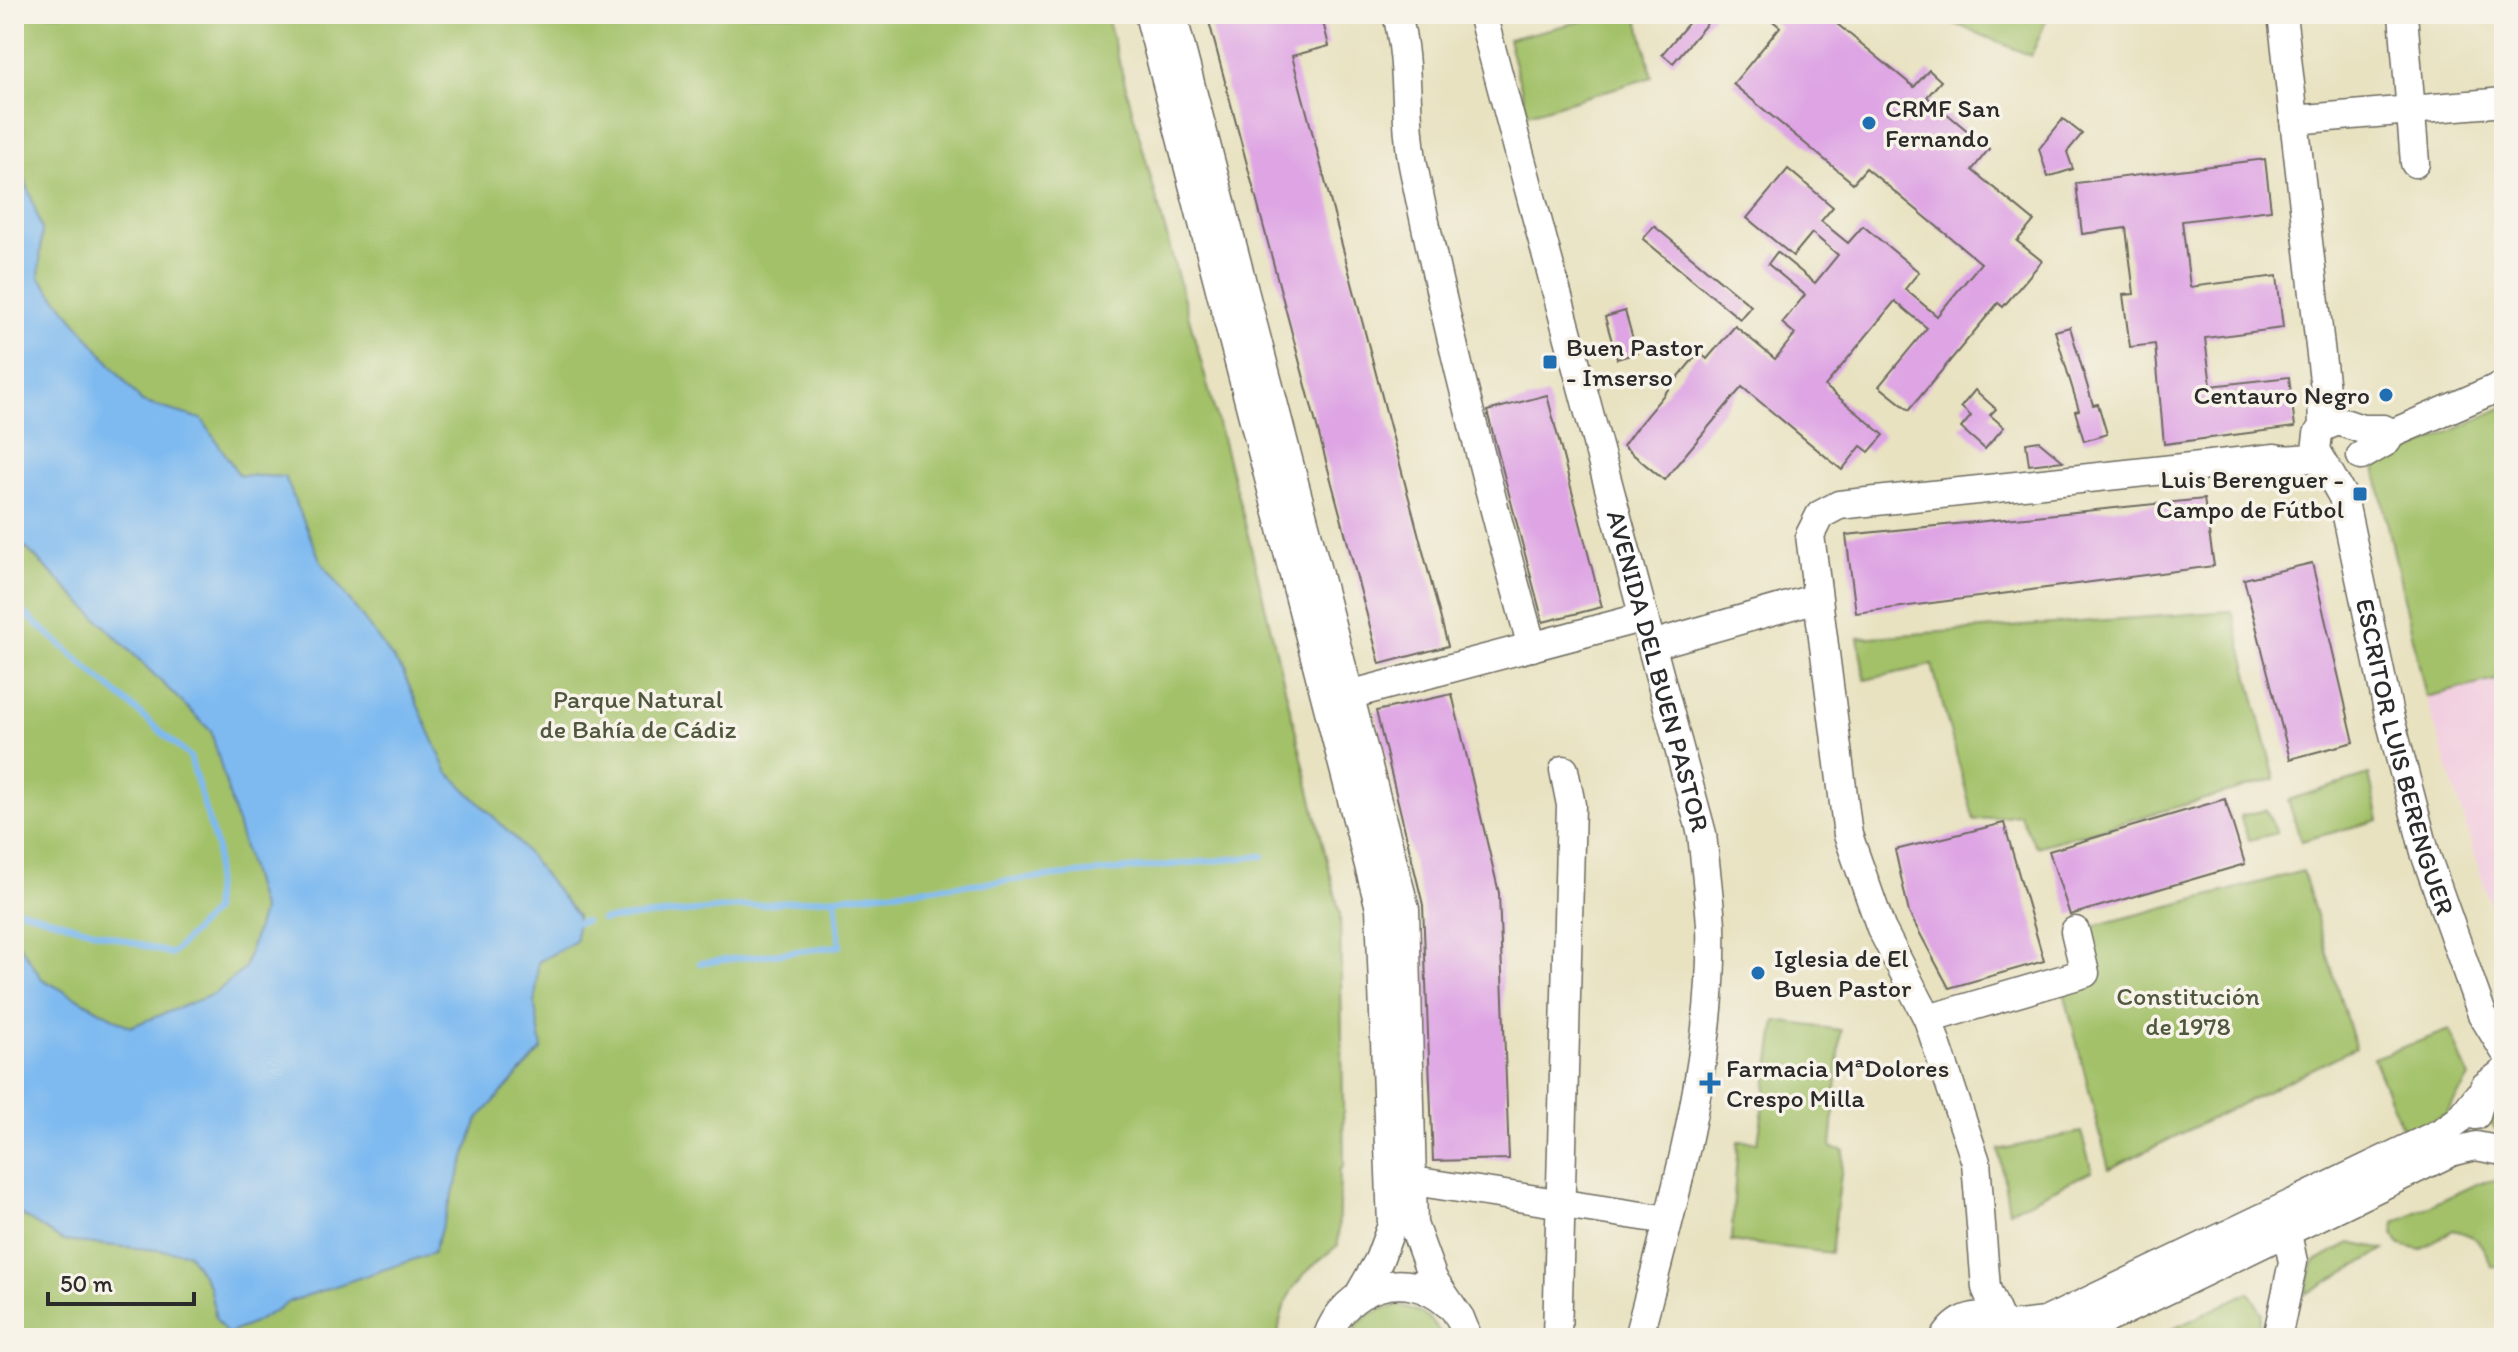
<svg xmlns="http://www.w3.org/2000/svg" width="2518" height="1352" viewBox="0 0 2518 1352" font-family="Itim,sans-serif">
	<rect width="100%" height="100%" fill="#f7f3e8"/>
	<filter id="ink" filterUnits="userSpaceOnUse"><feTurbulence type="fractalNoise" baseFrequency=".0125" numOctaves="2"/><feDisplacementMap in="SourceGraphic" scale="16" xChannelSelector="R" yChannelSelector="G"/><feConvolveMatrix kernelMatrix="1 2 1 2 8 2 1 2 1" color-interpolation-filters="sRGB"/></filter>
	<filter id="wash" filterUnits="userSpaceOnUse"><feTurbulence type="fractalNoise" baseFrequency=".006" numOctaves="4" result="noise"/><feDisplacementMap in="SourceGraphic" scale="32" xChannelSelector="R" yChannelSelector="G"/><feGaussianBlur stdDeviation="1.8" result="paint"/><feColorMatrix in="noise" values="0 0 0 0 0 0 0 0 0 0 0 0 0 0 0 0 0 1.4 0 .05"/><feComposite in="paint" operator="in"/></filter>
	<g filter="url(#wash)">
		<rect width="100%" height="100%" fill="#e8e2c1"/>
		<polygon fill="#f2cfe0" points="2504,678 2504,950 2426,697"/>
		<g fill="#a3c169" stroke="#67764a" stroke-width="2">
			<path d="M14,14h1092l138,505 96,395 4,252 -4,4 -2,75c-35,28 -57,46 -60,93h-1264z"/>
			<polygon points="1611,14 1637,14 1652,77 1528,114 1508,39"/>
			<polygon points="1933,14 2049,14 2031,56"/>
			<polygon points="2504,407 2504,678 2426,697 2375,467"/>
			<polygon points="2232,611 2275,779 2036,847 2019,814 1974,820 1932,665 1865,680 1858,638"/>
			<polygon points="2369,775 2379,820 2301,841 2288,800"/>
			<polygon points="2266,810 2277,833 2249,840 2240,816"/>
			<polygon points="2303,871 2355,1048 2109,1169 2061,980 2085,973 2075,931"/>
			<polygon points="1776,1021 1841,1030 1831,1148 1844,1150 1831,1253 1731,1241 1738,1141 1758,1142"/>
			<polygon points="2450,1030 2469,1078 2446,1114 2405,1135 2373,1058"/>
			<path d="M2504,1086v52c-20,-16 -18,-35 0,-52z"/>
			<polygon points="2081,1132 2092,1171 2009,1211 1999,1150"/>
			<path d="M2495,1180l9,9v80l-13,-3c-7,-22 -15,-31 -38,-36l-32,20 -21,-5 -7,-11 2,-12 81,-38z"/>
			<polygon points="2350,1243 2385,1250 2305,1294 2313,1262"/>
			<polygon points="2249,1292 2262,1313 2255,1338 2157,1337"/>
			<path d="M1402,1306c20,6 31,12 41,32h-92c8,-23 29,-31 51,-32z"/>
		</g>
		<polygon fill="#7ebaf0" stroke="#54728e" stroke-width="2" points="14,145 42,230 39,277 142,402 202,419 239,475 285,477 321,562 403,672 447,771 514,837 577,916 576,941 538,962 535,1006 542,1049 478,1119 433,1253 291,1301 254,1323 227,1334 216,1319 209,1286 188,1253 63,1241 14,1210 14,936 42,979 130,1027 214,994 244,969 262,912 211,731 14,536"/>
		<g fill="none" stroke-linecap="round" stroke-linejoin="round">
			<g stroke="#7ebaf0" stroke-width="6">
				<polyline points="14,604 190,757 217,850 213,911 172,954 14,908"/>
				<polyline points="602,920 1263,856"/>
				<polyline points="575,923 585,921"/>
				<polyline points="700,963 840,946 835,898"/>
			</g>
		</g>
		<g id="blocks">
			<g fill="#dea4e4">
				<polygon points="1207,14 1321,14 1329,46 1292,56 1448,646 1380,664"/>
				<polygon points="1696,14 1715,14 1673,63 1662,54"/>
				<polygon points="1764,14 1825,14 1914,87 1929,70 1941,81 1927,97 1989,149 1972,170 2034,221 2017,241 2042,261 2003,307 1998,303 1909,410 1879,386 1927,328 1895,301 1825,386 1884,435 1869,452 1861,446 1842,470 1742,387 1664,480 1623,446 1637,427 1699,352 1707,359 1735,326 1775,359 1795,334 1782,323 1805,295 1768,264 1777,252 1815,283 1838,255 1812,233 1793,256 1747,218 1788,169 1833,207 1821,221 1848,243 1863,226 1919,272 1905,289 1937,316 1981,263 1866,168 1853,183 1733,84 1780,27"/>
				<polygon points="2063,119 2082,134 2067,152 2073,169 2048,177 2039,149"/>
				<polygon points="2265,159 2271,210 2182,221 2190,287 2277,276 2283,328 2205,338 2211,386 2289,377 2295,427 2164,444 2155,344 2130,347 2123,295 2134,294 2126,228 2082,234 2076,183"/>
				<polygon points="1654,226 1751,306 1740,319 1643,239"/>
				<polygon points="1625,311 1637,353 1617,359 1605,317"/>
				<polygon points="2070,327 2093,405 2098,404 2107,434 2084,441 2075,411 2079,410 2055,331"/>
				<polygon points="1975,390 1996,409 1990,415 2004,427 1985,449 1961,428 1971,416 1961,407"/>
				<polygon points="1547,395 1602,607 1543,622 1487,411"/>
				<polygon points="2039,441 2063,461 2029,465 2026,443"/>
				<polygon points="2204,499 2214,566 1856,613 1846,535"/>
				<polygon points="2312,563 2354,742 2290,759 2244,579"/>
				<polygon points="1452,694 1499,893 1509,1159 1433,1161 1423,905 1376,711"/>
				<polygon points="2225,799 2245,864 2070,915 2049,851"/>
				<polygon points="2004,823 2044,961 1949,988 1909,913 1895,850"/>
			</g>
		</g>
	</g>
	<g filter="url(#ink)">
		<use href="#blocks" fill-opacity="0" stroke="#6d6b60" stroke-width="2"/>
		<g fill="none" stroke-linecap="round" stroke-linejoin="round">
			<defs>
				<g id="minor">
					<polyline points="1149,14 1380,908 1392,1225 1379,1260 1359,1295"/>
					<polyline points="1172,14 1405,909 1413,1224 1433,1279 1460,1318 1468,1338"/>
					<path d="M1397,14c14,55 6,104 17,156 33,161 74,319 118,477"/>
					<path id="s1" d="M1482,14l220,820c3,30 7,60 9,91 4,136 -39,282 -73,413"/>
					<polyline points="2282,14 2325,390 2322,395 2323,427"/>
					<polyline points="2403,14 2415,163"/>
					<polyline points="2294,120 2504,102"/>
					<path id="s2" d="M2391,434l-7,-5h-22l-24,-8 -15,6 -5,7 -2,16 27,47 46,218 37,141 56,158 22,36"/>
					<polyline points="2361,456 2387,441 2391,434 2504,385"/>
					<polyline points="1652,645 1817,598"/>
					<polyline points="1349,695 1644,617"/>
					<polyline points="1928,1019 2085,973 2075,931"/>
					<polyline points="2476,1115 2484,1087 2504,1072"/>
					<polyline points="1413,1181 1668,1220"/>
					<path d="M2000,1320l-14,-32 -10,-126 -48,-143 -47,-91 -33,-93 -38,-300 10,-20 19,-10 436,-47c15,4 28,-1 44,0"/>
					<polyline points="2009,1326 2045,1322 2442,1132 2460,1119 2478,1096"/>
					<path d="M1327,1338c18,-52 79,-72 121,-34"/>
					<polyline points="1557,1338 1571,805 1564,770"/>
					<path d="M1945,1338c15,-24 41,-28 64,-12"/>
					<polyline points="2068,1338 2451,1152 2476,1146 2502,1151"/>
					<polyline points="2277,1338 2293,1262 2287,1233"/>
				</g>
			</defs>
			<use href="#minor" stroke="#6d6b60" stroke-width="31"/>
			<use href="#minor" stroke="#fff" stroke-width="28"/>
		</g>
	</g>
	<g fill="#1f6fb2" stroke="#f7f3e8" stroke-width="3">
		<circle cx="1869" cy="123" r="8"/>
		<rect x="1542" y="354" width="16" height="16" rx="4"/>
		<circle cx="2386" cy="395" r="8"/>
		<rect x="2352" y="486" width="16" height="16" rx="4"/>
		<circle cx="1758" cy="973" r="8"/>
		<path d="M1706 1071h8v8h8v8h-8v8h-8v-8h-8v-8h8z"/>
	</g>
	<g text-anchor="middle" stroke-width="7" stroke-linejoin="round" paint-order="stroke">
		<g font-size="26" fill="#2b2b2b" stroke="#f7f3e8" text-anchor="start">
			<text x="1885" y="117">CRMF San<tspan x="1885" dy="30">Fernando</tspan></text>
			<text x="1566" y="356">Buen Pastor<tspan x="1566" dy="30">- Imserso</tspan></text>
			<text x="2370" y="404" text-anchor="end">Centauro Negro</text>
			<text x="2344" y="488" text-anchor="end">Luis Berenguer -<tspan x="2344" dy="30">Campo de Fútbol</tspan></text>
			<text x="1774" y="967">Iglesia de El<tspan x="1774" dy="30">Buen Pastor</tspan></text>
			<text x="1726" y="1077">Farmacia MªDolores<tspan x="1726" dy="30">Crespo Milla</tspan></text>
		</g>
		<g font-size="26" fill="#2b2b2b" stroke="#f7f3e8">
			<text dy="9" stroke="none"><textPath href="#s1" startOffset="680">AVENIDA DEL BUEN PASTOR</textPath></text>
			<text dy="9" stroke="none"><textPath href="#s2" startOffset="418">ESCRITOR LUIS BERENGUER</textPath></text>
		</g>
		<g font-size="26" fill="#4f583e" stroke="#f7f3e8">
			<text x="638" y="708">Parque Natural<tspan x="638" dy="30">de Bahía de Cádiz</tspan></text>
			<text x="2188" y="1005">Constitución<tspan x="2188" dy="30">de 1978</tspan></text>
		</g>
	</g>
	<rect width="2518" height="1352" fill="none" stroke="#f7f3e8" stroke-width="48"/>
	<path d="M48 1292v12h146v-12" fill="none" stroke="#2b2b2b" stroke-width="4"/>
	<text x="60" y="1292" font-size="24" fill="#2b2b2b" stroke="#f7f3e8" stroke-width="6" paint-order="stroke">50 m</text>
</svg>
